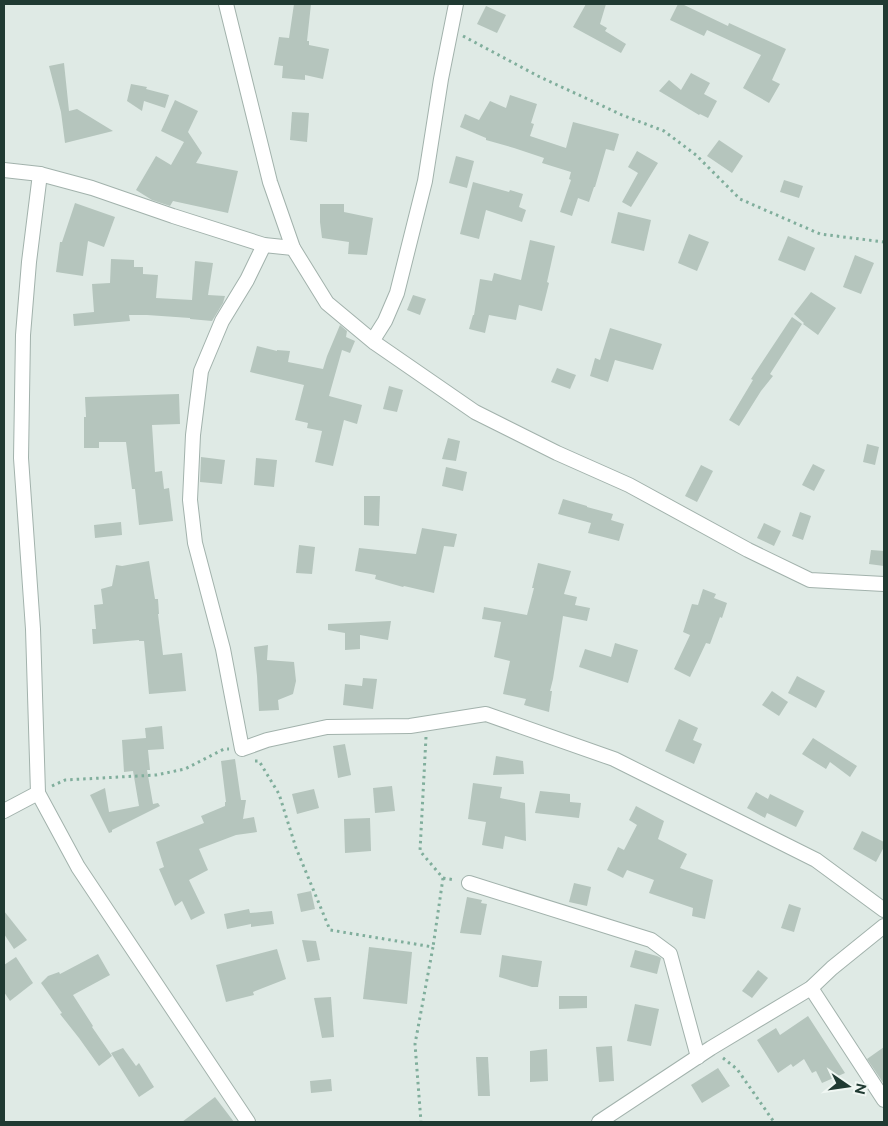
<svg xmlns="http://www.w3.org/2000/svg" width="888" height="1126" viewBox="0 0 888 1126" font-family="Raleway,sans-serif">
	<rect width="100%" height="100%" fill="#dfeae5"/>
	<g fill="#b5c5bd">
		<polygon points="294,4 311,4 307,41 309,41 309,45 329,49 323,79 305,75 305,80 282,78 283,66 274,65 279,37 289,38"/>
		<polygon points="586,4 606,4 600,24 607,28 605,31 626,44 621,53 573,27"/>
		<polygon points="678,4 682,4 728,26 729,23 786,49 772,80 780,84 769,103 743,88 761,55 707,30 704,36 670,20"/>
		<polygon points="486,6 506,15 497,33 477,24"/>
		<polygon points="64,63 69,111 77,109 113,131 65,143 61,112 49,66"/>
		<polygon points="691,73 710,83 704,94 717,101 708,118 700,114 699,115 659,91 669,80 681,90"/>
		<polygon points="131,84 147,87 146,89 169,95 165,108 144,101 142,111 127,101"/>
		<polygon points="510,95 537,104 531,123 534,124 530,136 566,148 573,122 619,134 614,151 606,149 595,187 594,187 589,202 578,198 572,216 560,212 571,180 569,179 571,172 542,163 544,158 514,148 486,140 486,138 460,127 465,114 479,120 490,101 506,108"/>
		<polygon points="175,100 198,111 188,132 202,153 196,163 238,171 228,213 173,201 170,206 152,200 136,190 156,156 171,165 184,142 161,131"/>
		<polygon points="292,112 309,113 307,142 290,140"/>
		<polygon points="719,140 743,156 732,173 707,156"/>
		<polygon points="637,151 658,163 631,207 622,202 638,173 628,167"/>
		<polygon points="456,156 474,161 467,188 449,183"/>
		<polygon points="784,180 803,186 799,198 780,192"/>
		<polygon points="473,182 509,192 510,190 523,194 519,207 526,210 522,222 486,210 479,239 460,234"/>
		<polygon points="75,203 115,217 104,247 88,241 83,276 56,272 60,242 62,242"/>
		<polygon points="320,204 344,204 344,212 373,218 367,255 348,254 349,242 322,238 320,222"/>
		<polygon points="618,212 651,220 644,251 611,243"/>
		<polygon points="689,234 709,242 697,271 678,263"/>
		<polygon points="788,236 815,248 805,271 778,260"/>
		<polygon points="530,240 555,246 547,282 549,283 542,311 519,305 516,320 489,315 485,333 469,329 473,315 474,315 480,279 492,281 494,273 521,280"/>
		<polygon points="855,255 874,263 861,294 843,287"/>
		<polygon points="111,259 134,260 134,267 143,267 143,274 158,275 156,298 192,300 195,261 213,263 208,295 225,296 223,303 212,321 190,319 190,318 147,315 129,315 130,321 74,326 73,314 94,312 92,284 110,283"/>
		<polygon points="811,292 836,308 818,335 803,324 804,323 794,314"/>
		<polygon points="413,295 426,299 420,315 407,310"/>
		<polygon points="792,317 802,324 770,374 773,376 761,391 739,426 729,420 753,380 751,379"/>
		<polygon points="340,325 347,331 346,337 355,341 350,353 342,350 329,396 362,405 357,424 344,420 333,466 315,462 322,431 307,428 308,423 295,420 304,385 250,372 257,346 277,351 277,350 290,351 288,362 323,369 327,356"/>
		<polygon points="610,328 662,344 653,370 615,360 608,382 590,376 595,358 600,360"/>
		<polygon points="557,368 576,375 570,389 551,382"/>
		<polygon points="389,386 403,390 397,412 383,409"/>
		<polygon points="179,394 180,424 152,425 155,472 162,471 164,489 169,488 173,521 139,525 135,489 132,489 126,442 99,442 99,448 84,448 84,417 86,417 85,397"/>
		<polygon points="448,438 460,441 456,461 442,459"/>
		<polygon points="867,444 879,447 875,465 863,462"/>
		<polygon points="201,457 225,460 222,484 200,482"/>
		<polygon points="256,458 277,460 274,487 254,485"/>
		<polygon points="813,464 825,470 814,491 802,485"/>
		<polygon points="701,465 713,471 697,502 685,496"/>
		<polygon points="446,467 467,472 463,491 442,486"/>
		<polygon points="364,496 380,496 379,526 364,525"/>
		<polygon points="563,499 587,506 587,507 613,514 611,520 624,524 619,541 588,533 591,523 558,514"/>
		<polygon points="800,512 811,516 803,540 792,536"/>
		<polygon points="121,522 122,535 95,538 94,525"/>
		<polygon points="764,523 781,531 774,546 757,538"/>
		<polygon points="422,528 457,534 454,547 444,546 434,593 404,586 403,587 375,579 376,575 355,571 359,548 416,554"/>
		<polygon points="299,545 315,547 312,574 296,573"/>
		<polygon points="871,550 884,551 884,566 869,564"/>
		<polygon points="149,561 155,599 158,599 159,614 158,614 163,655 182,653 186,691 149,694 144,641 139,641 139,640 93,644 92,629 96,629 94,605 103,604 101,589 112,586 116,565 122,566"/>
		<polygon points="538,563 571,571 564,594 577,597 575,605 590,608 587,621 563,616 553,679 550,691 552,691 549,712 524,705 526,699 503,694 510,661 494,657 501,622 482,619 484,607 527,615 534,588 532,588"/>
		<polygon points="703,589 716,594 714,598 727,603 722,618 720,617 710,644 706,643 690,677 674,669 690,635 683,632 692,604 698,605"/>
		<polygon points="391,621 388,640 360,635 360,649 345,650 345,633 328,630 328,624"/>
		<polygon points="615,643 638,650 628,683 579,667 585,649 611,657"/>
		<polygon points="268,645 267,660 294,662 296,681 293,694 278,700 279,710 259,711 257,676 254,647"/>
		<polygon points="797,676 825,691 816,708 788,693"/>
		<polygon points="363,678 377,679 373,709 343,705 345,684 362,686"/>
		<polygon points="772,691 788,702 779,716 762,705"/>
		<polygon points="679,719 698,728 693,740 702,744 694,764 665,751"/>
		<polygon points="162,726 164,749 148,750 150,770 147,770 153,804 158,803 160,806 112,830 112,832 109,833 90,795 105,788 109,812 139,806 133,771 124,772 122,740 146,738 145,728"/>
		<polygon points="813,738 857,766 850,777 830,762 826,769 802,754"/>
		<polygon points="345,744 351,775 338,778 333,746"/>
		<polygon points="496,756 523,761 524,774 493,775"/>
		<polygon points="235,759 241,800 246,800 243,819 254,817 257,832 236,835 199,849 208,870 189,880 205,913 191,920 182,901 175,906 159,869 164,867 156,842 204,823 201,816 225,806 225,802 226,802 221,761"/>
		<polygon points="473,783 502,787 500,798 525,803 526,841 505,836 503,849 482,845 486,822 468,819"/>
		<polygon points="392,786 395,811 375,813 373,788"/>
		<polygon points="314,789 319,808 297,814 292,794"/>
		<polygon points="540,791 570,794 570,802 581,803 579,818 535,813"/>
		<polygon points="756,792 768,799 770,794 804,811 796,827 767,813 765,818 747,808"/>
		<polygon points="636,806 664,821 658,839 687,854 680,868 713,880 705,919 692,916 693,908 649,893 654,880 627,870 623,878 607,870 618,847 624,850 637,825 629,820"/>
		<polygon points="370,818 371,851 345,853 344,819"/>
		<polygon points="862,831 884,842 884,847 876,862 853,849"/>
		<polygon points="574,883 591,887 587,906 569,902"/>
		<polygon points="311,891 315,909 301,912 297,894"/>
		<polygon points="467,897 482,900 481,903 487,904 481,935 460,933"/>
		<polygon points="789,904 801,908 794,932 781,928"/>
		<polygon points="249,909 250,913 272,911 274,924 251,927 251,924 227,929 224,914"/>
		<polygon points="4,911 27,940 14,949 4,934"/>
		<polygon points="302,940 316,941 320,960 307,962"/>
		<polygon points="369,947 412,952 407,1004 363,999"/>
		<polygon points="277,949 286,979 253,992 254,995 226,1002 216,965"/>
		<polygon points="635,950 657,956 661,958 657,974 630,967"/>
		<polygon points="98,954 110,975 73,995 93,1026 92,1027 112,1056 99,1066 79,1038 60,1014 62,1013 41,983 48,976 59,972 60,974"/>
		<polygon points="502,955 542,961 538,987 532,987 499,977"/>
		<polygon points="16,957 33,983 10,1001 4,992 4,965"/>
		<polygon points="758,970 768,978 752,998 742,991"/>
		<polygon points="559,996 587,996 587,1008 559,1009"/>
		<polygon points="331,997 334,1037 322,1038 314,998"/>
		<polygon points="635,1004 659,1009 651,1046 627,1041"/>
		<polygon points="808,1016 845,1073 822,1083 816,1071 812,1073 804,1059 793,1067 791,1064 778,1073 757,1040 776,1028 780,1035"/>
		<polygon points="612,1046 614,1081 599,1082 596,1047"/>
		<polygon points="884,1047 884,1084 867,1059"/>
		<polygon points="123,1048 136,1066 139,1063 154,1087 139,1097 111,1053"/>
		<polygon points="547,1049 548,1081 530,1082 530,1051"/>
		<polygon points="476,1057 488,1057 490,1096 478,1096"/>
		<polygon points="718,1068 730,1086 702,1103 691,1085"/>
		<polygon points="331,1079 332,1091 311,1093 310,1081"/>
		<polygon points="215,1097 234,1122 182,1122"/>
	</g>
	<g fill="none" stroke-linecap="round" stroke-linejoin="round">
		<defs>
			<g id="street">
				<polyline points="226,4 270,182 293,248 327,303 375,343 475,412 557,453 629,485 748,550 810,580 884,584"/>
				<polyline points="4,170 40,174 92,188 173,216 264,245 293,248"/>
				<polyline points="264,245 247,280 222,321 201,371 193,435 190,500 195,543 223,649 242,749 267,740 327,727 410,726 486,714 614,759 816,860 884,910"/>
				<polyline points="373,340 385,321 397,293 425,181 441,79 456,4"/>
				<polyline points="38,793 78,867 248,1122"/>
				<polyline points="4,811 38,793 33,629 21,458 23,335 29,262 40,174"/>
				<polyline points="469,883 651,940 670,954 698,1057"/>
				<polyline points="811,988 884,1100"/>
				<polyline points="599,1122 711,1048 811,988 832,968 884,926"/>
			</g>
		</defs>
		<use href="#street" stroke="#a2b2ac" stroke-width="16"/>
		<g stroke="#80ae9c" stroke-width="3" stroke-dasharray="2.5 4" stroke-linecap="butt">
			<polyline points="463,36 538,76 622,115 664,131 696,155 740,199 820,234 884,242"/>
			<polyline points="426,737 420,851 443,878 433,947"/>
			<polyline points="255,761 259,761 279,794 296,848 330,930 433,947 415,1044 421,1122"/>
			<polyline points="52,786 65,780 156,775 185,769 224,749 229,749"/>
			<polyline points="443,878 455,880"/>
			<polyline points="723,1058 737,1069 774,1122"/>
		</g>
		<use href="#street" stroke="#fff" stroke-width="14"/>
	</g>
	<rect width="888" height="1126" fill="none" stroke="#203a32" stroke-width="10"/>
	<g transform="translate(848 1086) rotate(103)" stroke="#f0f7f3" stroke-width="4" paint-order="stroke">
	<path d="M0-4L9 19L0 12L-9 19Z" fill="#203a32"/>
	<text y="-8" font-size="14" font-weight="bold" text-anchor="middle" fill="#203a32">N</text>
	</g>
</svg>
